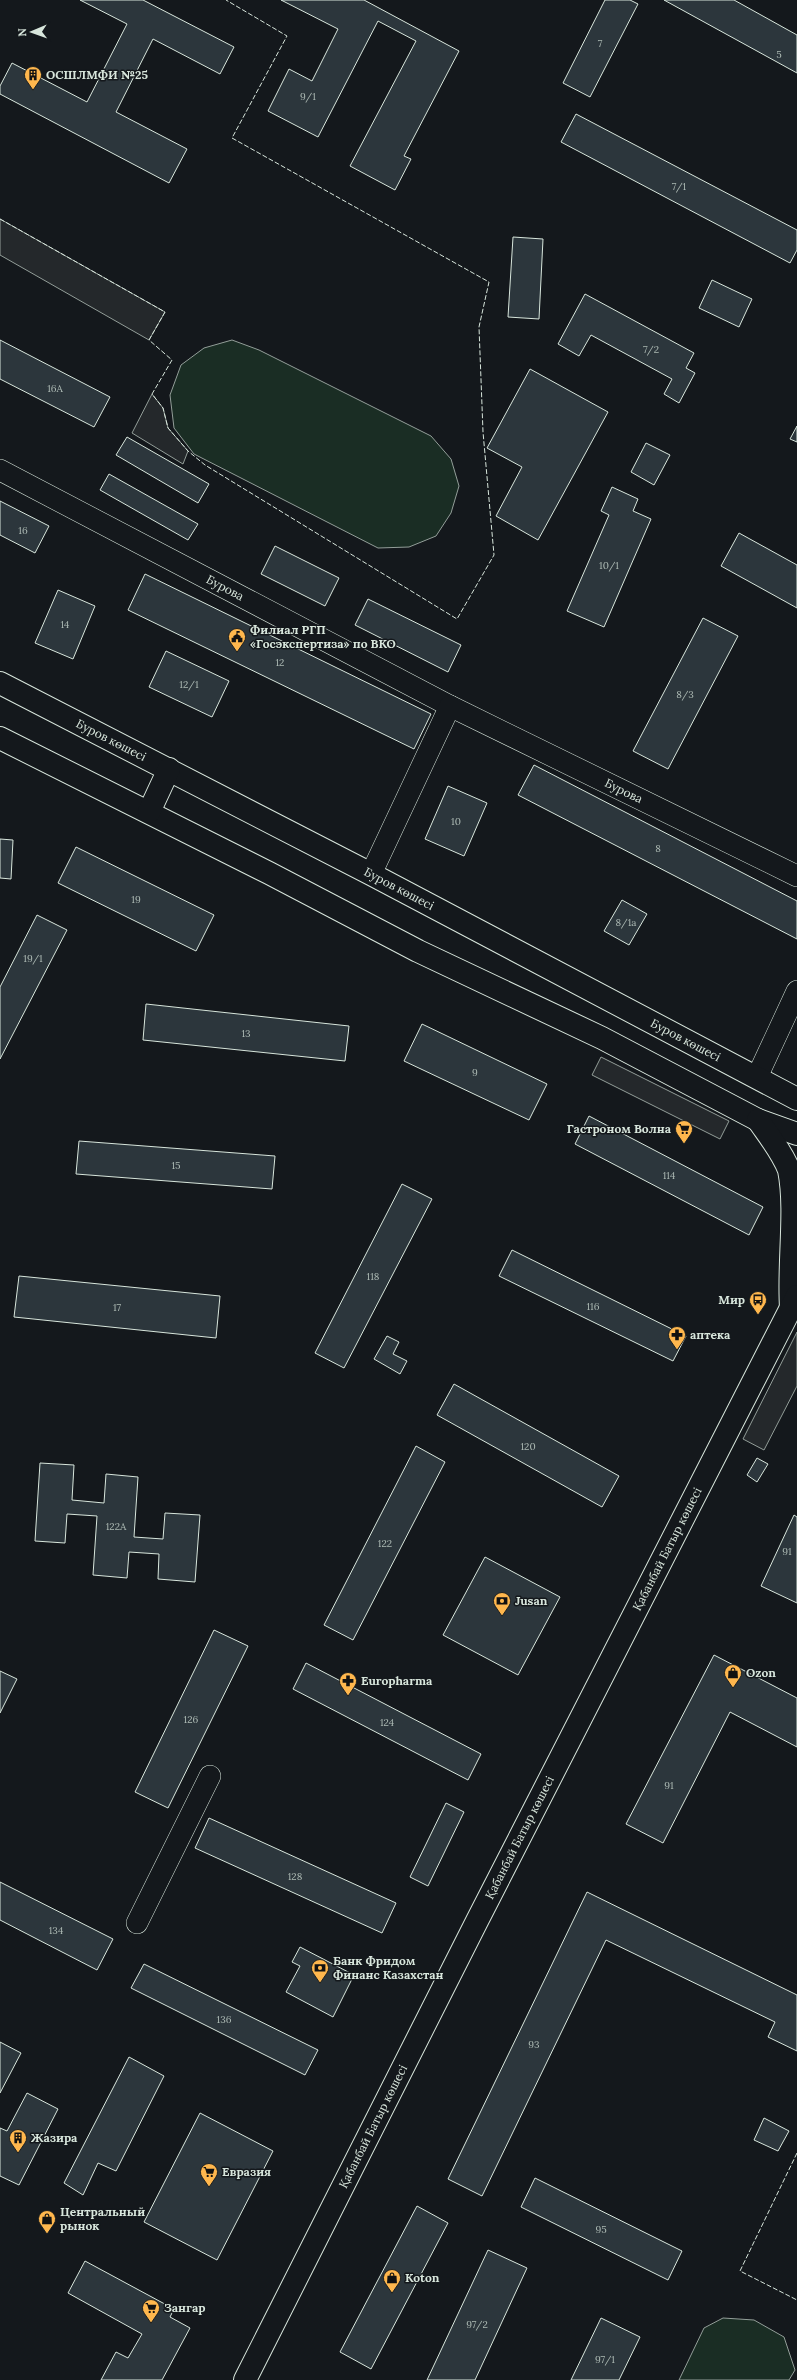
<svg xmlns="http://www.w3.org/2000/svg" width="797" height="2380" viewBox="0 0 797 2380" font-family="Lora,serif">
	<rect width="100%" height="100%" fill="#14181c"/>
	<g fill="#1a2d24" stroke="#939e99">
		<polygon points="232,340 259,350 431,436 451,459 459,486 451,513 436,536 409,547 378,548 194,454 174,428 170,395 181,365 204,348"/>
		<polygon points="723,2318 754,2320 784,2337 795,2370 789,2380 679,2380 704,2328"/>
	</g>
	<g fill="#24282b" stroke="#939e99">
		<polygon points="0,219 165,312 149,340 0,255"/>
		<polygon points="152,394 163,408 168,428 188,451 183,464 132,433"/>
		<polygon points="601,1057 729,1121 720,1139 592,1075"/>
		<polygon points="797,1332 797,1386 764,1450 743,1439"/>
	</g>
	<g fill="#2c363c" stroke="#d8e6dc">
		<polygon points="80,0 143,0 234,47 220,74 153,39 116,112 187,149 169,183 0,94 0,86 12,63 87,102 127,24"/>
		<polygon points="281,0 364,0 459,51 404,156 411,159 395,190 350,166 416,41 378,21 318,137 268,111 289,69 312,81 338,29"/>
		<polygon points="605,0 630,0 638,4 590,97 563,83"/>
		<polygon points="664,0 734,0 797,35 797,73"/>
		<polygon points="576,114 797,230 797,250 790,263 561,142"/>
		<polygon points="513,237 543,239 539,319 508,317"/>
		<polygon points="712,280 752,299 739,327 699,308"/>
		<polygon points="585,294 694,353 686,368 695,373 679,403 664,394 672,379 591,335 579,356 558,344"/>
		<polygon points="0,340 110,397 94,427 0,379"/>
		<polygon points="530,369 608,412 538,540 496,516 522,467 487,448"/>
		<polygon points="797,426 797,442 790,439"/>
		<polygon points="127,437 209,484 198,503 116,455"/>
		<polygon points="646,443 670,455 654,485 631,472"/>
		<polygon points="109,474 198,524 188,540 100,490"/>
		<polygon points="612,487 638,499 633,511 651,519 604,627 567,611 609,515 601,511"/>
		<polygon points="0,501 49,526 35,553 0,535"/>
		<polygon points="739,533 797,565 797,608 721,566"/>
		<polygon points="275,546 339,578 325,606 261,574"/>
		<polygon points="145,574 431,714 414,749 128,610"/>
		<polygon points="58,590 95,606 73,659 35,643"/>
		<polygon points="368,599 461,645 448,672 355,625"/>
		<polygon points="703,618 738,636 668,769 633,751"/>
		<polygon points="166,651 229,681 212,717 149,687"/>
		<polygon points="534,765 797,901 797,939 518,795"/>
		<polygon points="448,786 487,803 464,856 425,839"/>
		<polygon points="0,839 13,840 11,879 0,878"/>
		<polygon points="76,847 214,915 196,951 58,883"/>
		<polygon points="622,900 647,914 629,945 604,931"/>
		<polygon points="37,915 67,930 0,1059 0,987"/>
		<polygon points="146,1004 349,1026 345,1061 143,1040"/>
		<polygon points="422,1024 547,1084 529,1120 404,1061"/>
		<polygon points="589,1116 763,1207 749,1235 575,1144"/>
		<polygon points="79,1141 275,1156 272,1189 76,1174"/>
		<polygon points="402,1184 432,1199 344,1368 315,1353"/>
		<polygon points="512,1250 686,1336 673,1361 499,1276"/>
		<polygon points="19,1276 220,1296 216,1338 14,1317"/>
		<polygon points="387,1336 399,1342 393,1354 407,1361 400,1374 374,1359"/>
		<polygon points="454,1384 619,1476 602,1507 437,1415"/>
		<polygon points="416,1446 445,1462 353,1640 324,1625"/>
		<polygon points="757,1458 768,1464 757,1482 747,1475"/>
		<polygon points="40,1463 74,1465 72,1500 104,1503 106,1474 138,1477 134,1537 163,1539 165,1513 200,1515 195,1582 158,1579 159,1554 129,1552 127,1578 93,1575 97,1516 67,1514 65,1543 35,1541"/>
		<polygon points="794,1515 797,1517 797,1603 761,1586"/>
		<polygon points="485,1557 560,1597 518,1675 443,1635"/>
		<polygon points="214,1630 248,1646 168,1808 135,1792"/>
		<polygon points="714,1655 797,1698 797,1747 730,1712 663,1843 626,1824"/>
		<polygon points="306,1663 481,1754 468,1780 293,1689"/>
		<polygon points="0,1671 17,1679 0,1713"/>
		<polygon points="446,1803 464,1812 428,1886 410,1877"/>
		<polygon points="209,1818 396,1903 382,1933 195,1848"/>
		<polygon points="0,1882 113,1939 97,1970 0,1920"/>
		<polygon points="587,1892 797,1995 797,2051 768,2037 775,2022 606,1940 482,2196 448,2179"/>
		<polygon points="300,1947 354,1975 333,2017 286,1992 300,1966 292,1962"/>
		<polygon points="144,1964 318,2050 305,2075 131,1988"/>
		<polygon points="0,2042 21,2053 0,2093"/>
		<polygon points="129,2057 164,2076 116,2171 98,2163 83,2195 64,2183"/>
		<polygon points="27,2093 58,2109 19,2185 0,2176 0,2128 7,2131"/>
		<polygon points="200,2113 273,2151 217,2260 144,2222"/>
		<polygon points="764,2118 789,2131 778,2151 754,2140"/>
		<polygon points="535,2178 682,2251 668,2280 521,2207"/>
		<polygon points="417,2206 448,2223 371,2369 340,2352"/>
		<polygon points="488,2250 527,2268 475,2380 427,2380"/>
		<polygon points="85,2261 174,2309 170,2317 190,2328 162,2380 101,2380 116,2352 128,2358 142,2334 68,2293"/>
		<polygon points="601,2318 640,2337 619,2380 571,2380"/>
	</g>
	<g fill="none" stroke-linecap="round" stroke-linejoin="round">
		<defs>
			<g id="minor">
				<path id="s1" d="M0,470l450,236"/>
				<path id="s2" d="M371,874l79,-168 347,170"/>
				<polyline points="757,1077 797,991"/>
				<polyline points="137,1923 210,1776"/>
			</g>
			<g id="major">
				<path id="s3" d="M0,683l371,191 426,225"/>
				<polyline points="0,738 269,873 418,951 602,1038 758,1120 797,1134"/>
				<polyline points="149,812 169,769"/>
				<path d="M758,1120c11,16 24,32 31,50 8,40 -1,94 2,137"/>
				<path id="s4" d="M245,2380l232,-459 320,-625"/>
			</g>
		</defs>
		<use href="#minor" stroke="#d8e6dc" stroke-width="22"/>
		<use href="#major" stroke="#d8e6dc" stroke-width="24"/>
		<use href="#minor" stroke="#14181c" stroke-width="21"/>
		<use href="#major" stroke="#14181c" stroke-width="22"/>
		<g stroke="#d8e6dc" stroke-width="1" stroke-dasharray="5 2" stroke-linecap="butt">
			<polyline points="0,219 165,312 149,340 172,360 152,394 163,408 168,428 188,451 205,465 457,619 494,555 483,432 479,327 489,282 232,138 287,36 226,0"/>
			<polyline points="797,2153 740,2271 797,2300"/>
		</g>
	</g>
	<defs>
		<symbol id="building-pin" viewBox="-11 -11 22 30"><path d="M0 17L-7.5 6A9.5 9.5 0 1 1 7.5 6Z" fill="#ffb74d" stroke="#14181c"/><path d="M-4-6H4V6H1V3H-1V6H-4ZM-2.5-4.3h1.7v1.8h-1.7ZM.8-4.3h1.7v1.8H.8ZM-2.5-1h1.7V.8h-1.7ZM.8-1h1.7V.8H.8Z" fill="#111"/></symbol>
		<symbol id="civic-pin" viewBox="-11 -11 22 30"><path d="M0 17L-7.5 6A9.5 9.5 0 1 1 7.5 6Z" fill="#ffb74d" stroke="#14181c"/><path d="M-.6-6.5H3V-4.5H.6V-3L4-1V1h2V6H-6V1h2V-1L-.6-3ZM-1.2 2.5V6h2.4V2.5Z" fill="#111"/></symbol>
		<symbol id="supermarket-pin" viewBox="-11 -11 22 30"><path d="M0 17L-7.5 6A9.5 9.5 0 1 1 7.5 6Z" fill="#ffb74d" stroke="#14181c"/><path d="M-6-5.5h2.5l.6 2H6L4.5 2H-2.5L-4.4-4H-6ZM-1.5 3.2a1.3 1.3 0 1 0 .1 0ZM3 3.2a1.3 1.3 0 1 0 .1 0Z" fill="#111"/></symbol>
		<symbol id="bus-pin" viewBox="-11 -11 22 30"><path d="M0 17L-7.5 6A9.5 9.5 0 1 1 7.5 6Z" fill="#ffb74d" stroke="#14181c"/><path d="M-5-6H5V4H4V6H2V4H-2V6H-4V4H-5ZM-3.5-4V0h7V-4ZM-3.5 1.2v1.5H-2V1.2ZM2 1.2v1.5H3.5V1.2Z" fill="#111"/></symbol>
		<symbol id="pharmacy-pin" viewBox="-11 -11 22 30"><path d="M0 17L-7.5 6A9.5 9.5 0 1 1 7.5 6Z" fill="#ffb74d" stroke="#14181c"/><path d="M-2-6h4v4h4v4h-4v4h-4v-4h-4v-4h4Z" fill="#111"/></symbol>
		<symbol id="bank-pin" viewBox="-11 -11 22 30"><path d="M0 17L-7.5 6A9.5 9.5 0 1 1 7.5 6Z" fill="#ffb74d" stroke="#14181c"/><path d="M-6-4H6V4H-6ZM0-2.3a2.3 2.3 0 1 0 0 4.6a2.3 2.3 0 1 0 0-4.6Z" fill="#111"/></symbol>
		<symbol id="shop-pin" viewBox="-11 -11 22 30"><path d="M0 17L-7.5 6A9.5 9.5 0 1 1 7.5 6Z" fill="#ffb74d" stroke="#14181c"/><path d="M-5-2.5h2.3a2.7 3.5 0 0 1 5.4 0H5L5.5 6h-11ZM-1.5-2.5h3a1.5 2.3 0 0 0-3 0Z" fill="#111"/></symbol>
	</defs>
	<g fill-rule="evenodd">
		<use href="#building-pin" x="23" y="65" width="20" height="27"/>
		<use href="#civic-pin" x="227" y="627" width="20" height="27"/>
		<use href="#supermarket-pin" x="674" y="1119" width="20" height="27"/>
		<use href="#bus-pin" x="748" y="1290" width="20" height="27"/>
		<use href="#pharmacy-pin" x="667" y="1325" width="20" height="27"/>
		<use href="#bank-pin" x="492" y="1591" width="20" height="27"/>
		<use href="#shop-pin" x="723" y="1663" width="20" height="27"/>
		<use href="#pharmacy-pin" x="338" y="1671" width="20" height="27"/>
		<use href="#bank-pin" x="310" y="1958" width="20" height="27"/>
		<use href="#building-pin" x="8" y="2128" width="20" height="27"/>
		<use href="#supermarket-pin" x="199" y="2162" width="20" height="27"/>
		<use href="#shop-pin" x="37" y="2209" width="20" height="27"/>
		<use href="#shop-pin" x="382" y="2268" width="20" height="27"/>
		<use href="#supermarket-pin" x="141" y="2298" width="20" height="27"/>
	</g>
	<g text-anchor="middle" stroke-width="3" stroke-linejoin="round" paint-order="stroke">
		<g font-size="10" fill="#adbab4">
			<text x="600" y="47">7</text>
			<text x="779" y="58">5</text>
			<text x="308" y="100">9/1</text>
			<text x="679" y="190">7/1</text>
			<text x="651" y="353">7/2</text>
			<text x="55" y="392">16А</text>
			<text x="23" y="534">16</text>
			<text x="609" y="569">10/1</text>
			<text x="65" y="628">14</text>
			<text x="280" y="666">12</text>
			<text x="189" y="688">12/1</text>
			<text x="685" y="698">8/3</text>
			<text x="456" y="825">10</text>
			<text x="658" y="852">8</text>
			<text x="136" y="903">19</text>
			<text x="626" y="926">8/1а</text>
			<text x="33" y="962">19/1</text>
			<text x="246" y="1037">13</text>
			<text x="475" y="1076">9</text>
			<text x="176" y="1169">15</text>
			<text x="669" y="1179">114</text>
			<text x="373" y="1280">118</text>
			<text x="593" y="1310">116</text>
			<text x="117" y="1311">17</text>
			<text x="528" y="1450">120</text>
			<text x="116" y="1530">122А</text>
			<text x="385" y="1547">122</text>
			<text x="787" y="1555">91</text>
			<text x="191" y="1723">126</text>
			<text x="387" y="1726">124</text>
			<text x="669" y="1789">91</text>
			<text x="295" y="1880">128</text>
			<text x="56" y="1934">134</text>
			<text x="224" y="2023">136</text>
			<text x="534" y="2048">93</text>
			<text x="601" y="2233">95</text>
			<text x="477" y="2328">97/2</text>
			<text x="605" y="2363">97/1</text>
		</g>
		<g font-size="12" font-weight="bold" fill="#d8e6dc" stroke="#14181c" text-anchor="start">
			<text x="46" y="79">ОСШЛМФИ №25</text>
			<text x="250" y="634">Филиал РГП<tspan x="250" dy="14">«Госэкспертиза» по ВКО</tspan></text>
			<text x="671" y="1133" text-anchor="end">Гастроном Волна</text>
			<text x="745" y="1304" text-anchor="end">Мир</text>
			<text x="690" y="1339">аптека</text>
			<text x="515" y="1605">Jusan</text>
			<text x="746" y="1677">Ozon</text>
			<text x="361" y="1685">Europharma</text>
			<text x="333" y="1965">Банк Фридом<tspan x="333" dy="14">Финанс Казахстан</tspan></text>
			<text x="31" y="2142">Жазира</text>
			<text x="222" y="2176">Евразия</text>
			<text x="60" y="2216">Центральный<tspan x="60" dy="14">рынок</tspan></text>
			<text x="405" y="2282">Koton</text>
			<text x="164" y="2312">Зангар</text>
		</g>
		<g font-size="12" fill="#d8e6dc" stroke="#14181c">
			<text dy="4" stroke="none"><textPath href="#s1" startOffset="254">Бурова</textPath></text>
			<text dy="4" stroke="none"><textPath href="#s3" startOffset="125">Буров көшесі</textPath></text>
			<text dy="4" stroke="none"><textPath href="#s2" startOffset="379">Бурова</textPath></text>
			<text dy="4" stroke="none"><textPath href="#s3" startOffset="449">Буров көшесі</textPath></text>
			<text dy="4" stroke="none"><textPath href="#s3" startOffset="773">Буров көшесі</textPath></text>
			<text dy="4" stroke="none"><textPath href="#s4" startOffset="932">Қабанбай Батыр көшесі</textPath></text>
			<text dy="4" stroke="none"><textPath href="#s4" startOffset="608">Қабанбай Батыр көшесі</textPath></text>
			<text dy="4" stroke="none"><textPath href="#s4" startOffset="284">Қабанбай Батыр көшесі</textPath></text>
		</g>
	</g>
	<g transform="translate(32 32) rotate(268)" stroke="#14181c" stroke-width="3" paint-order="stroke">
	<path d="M0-3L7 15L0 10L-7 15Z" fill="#d8e6dc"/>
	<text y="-6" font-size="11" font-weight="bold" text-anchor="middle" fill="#d8e6dc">N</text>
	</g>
</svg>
